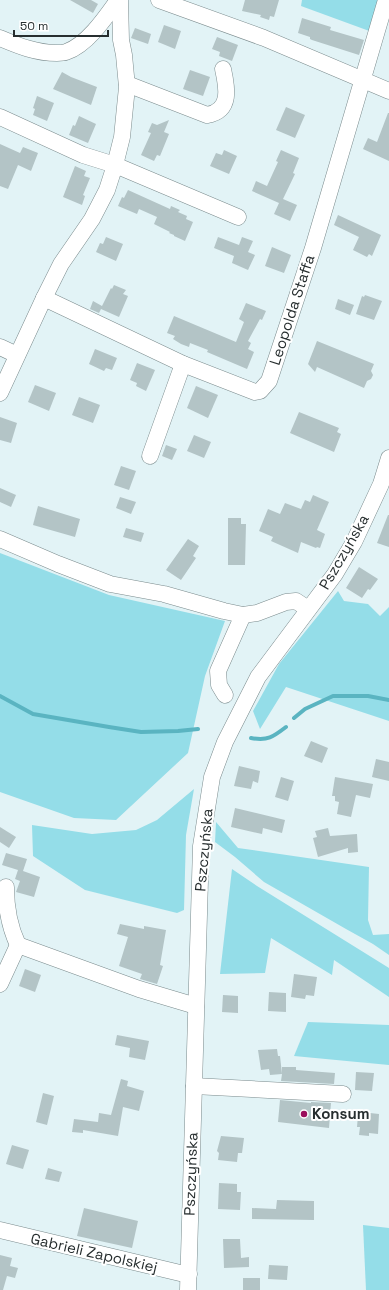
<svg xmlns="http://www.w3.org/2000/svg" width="389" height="1290" viewBox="0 0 389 1290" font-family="'Space Grotesk',sans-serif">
	<rect width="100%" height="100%" fill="#e2f3f6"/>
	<g fill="#94dde8">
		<polygon points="302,0 383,0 372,32 301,6"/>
		<polygon points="0,553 109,595 225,621 205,676 188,753 116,820 74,818 0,792"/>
		<polygon points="338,591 344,601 368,604 380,616 389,607 389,721 286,687 260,729 253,711 279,664"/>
		<polygon points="194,789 186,835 184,910 177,913 85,890 33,856 32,825 92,834 136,830 157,820"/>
		<polygon points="216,822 238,848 369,867 368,920 373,935 389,934 389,955 373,944 346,929 264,882 235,857 215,842"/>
		<polygon points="232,869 257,886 389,968 389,997 334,960 332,975 271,938 265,973 220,974"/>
		<polygon points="308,1022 389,1025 389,1065 294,1056"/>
		<polygon points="363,1225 389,1228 389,1290 366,1290"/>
	</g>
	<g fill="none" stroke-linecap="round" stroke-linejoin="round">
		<g stroke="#5ab4c1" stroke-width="4">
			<polyline points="0,696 33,714 109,727 141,732 178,731 198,729"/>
			<polyline points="294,718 305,709 333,696 368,696 389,700"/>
			<path d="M251,738c17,3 22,-1 35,-11"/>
		</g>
	</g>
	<g fill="#b3c4c6">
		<polygon points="70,0 91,0 98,4 93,13"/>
		<polygon points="245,0 279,0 274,17 270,16 269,20 260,17 261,15 242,11"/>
		<polygon points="302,18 331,27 330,30 364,40 359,55 312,40 310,39 310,37 298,33"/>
		<polygon points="164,25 181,31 175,49 158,42"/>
		<polygon points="135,28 151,34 148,44 131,38"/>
		<polygon points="217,37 238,45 232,61 219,56 220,52 212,49"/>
		<polygon points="190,70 210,77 203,96 183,89"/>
		<polygon points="62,72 71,77 97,87 91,105 53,89"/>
		<polygon points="37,96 54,103 47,121 33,115 35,109 33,108"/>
		<polygon points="286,107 305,115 295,138 276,130"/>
		<polygon points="388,113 389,113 389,161 363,149 368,138 377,142"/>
		<polygon points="79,116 96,124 88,143 69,135 73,125 75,126"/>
		<polygon points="169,120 164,132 169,134 160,156 157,155 154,161 141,155 151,133 148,132 152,123 157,125"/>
		<polygon points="0,144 20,153 23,147 38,153 31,171 18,165 8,189 0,186"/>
		<polygon points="224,150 237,156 229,174 210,166 216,153 222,155"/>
		<polygon points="281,150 299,158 293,173 295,174 283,199 297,205 290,221 274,214 279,203 252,191 256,181 267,186 278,162 276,161"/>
		<polygon points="75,166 86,171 84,176 90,178 83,195 85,196 82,205 63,197"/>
		<polygon points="128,190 170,209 171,206 180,210 178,212 187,216 186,219 193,222 185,241 174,236 174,235 169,233 170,232 154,224 157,217 139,209 137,214 118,206 122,197 124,198"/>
		<polygon points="338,215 381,235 372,256 369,254 367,257 353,250 359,237 334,225"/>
		<polygon points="106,237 123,244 116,261 96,252 100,243 103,244"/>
		<polygon points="218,237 239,245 242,237 253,241 248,252 255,255 248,270 232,263 234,256 214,248"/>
		<polygon points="272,247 291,255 284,273 265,266"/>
		<polygon points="114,285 126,290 123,294 128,296 119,317 101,309 99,313 90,309 93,301 102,306 111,288 112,289"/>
		<polygon points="365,295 382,301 374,320 356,314 362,296 364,297"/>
		<polygon points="338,299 354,305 350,315 335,309"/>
		<polygon points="246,303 266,311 262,320 260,319 248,341 251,343 248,349 254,352 247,369 207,352 208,350 190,343 189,347 181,344 173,339 175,336 167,333 174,316 236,342 244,322 239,319"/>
		<polygon points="317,341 374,364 371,371 373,375 371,379 367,381 364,388 317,367 315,372 308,364"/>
		<polygon points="95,349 117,358 112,370 106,368 104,371 89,364"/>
		<polygon points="137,363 155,370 146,391 136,386 137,383 130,380"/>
		<polygon points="35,385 56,393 49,411 28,402"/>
		<polygon points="196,386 218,395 208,418 187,408"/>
		<polygon points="79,397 100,405 93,423 72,415"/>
		<polygon points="299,412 339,428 337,432 341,434 334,452 290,433"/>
		<polygon points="0,417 17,423 11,443 0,440"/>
		<polygon points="194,435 211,442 204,458 187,451"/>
		<polygon points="166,445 177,449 172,460 162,456"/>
		<polygon points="121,466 136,471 129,490 114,485"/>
		<polygon points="0,488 16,495 11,507 0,502"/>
		<polygon points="313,495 329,502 317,530 325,534 320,548 317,547 316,548 301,542 298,553 271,541 273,537 259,531 268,509 280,514 285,503 301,509 305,500 310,502"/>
		<polygon points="120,497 136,502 131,514 116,508"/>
		<polygon points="38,506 80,519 75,537 33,525"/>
		<polygon points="388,515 389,515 389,547 377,543"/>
		<polygon points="228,518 241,518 241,524 246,524 245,565 228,565"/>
		<polygon points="126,528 144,533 141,542 123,537"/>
		<polygon points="188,539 199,546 193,556 196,558 181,580 166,570"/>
		<polygon points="359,567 378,579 370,590 368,589 362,598 346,588"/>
		<polygon points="311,741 328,748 322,763 304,756"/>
		<polygon points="376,759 389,762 389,781 372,777"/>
		<polygon points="239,766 260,771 258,783 253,781 251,789 234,786"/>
		<polygon points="281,777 294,781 288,801 275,797"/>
		<polygon points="335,777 373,784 370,798 356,795 351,817 337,814 339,802 335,801 335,796 332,796"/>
		<polygon points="235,808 285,820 282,833 263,828 262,834 231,827"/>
		<polygon points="0,827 16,837 9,848 0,842"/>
		<polygon points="328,828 330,836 357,834 358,852 348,853 348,848 318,857 313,838 317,837 315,831"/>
		<polygon points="6,853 27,859 23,871 40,877 34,897 16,892 20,881 15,879 18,870 2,865"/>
		<polygon points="120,924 144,929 144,926 166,930 160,965 163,966 157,984 140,979 142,974 119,966 128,937 117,934"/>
		<polygon points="25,969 41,975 35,992 19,986"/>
		<polygon points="294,974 317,977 314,996 306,995 305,999 291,997"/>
		<polygon points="269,992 286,993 286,1012 268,1011"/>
		<polygon points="223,995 238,996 238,1013 222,1012"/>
		<polygon points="117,1035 149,1041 145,1060 129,1057 130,1048 115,1045"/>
		<polygon points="277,1049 278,1056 280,1056 282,1074 282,1067 296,1067 296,1070 335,1073 334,1084 281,1081 282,1074 270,1075 269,1069 261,1070 258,1050"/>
		<polygon points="356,1072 374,1073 372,1091 355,1090"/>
		<polygon points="121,1079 128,1081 127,1086 144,1091 139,1111 123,1107 118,1136 83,1130 83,1133 72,1132 74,1119 98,1122 99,1113 111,1115"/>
		<polygon points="43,1093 54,1096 47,1125 36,1122"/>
		<polygon points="280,1100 311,1103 311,1102 331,1103 329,1128 278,1122"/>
		<polygon points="361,1112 379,1114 378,1134 369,1133 369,1136 359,1135 360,1127 357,1127 358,1115 361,1116"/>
		<polygon points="221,1136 244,1138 242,1153 238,1153 237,1162 218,1160 219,1153 217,1151"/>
		<polygon points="12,1145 29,1150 23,1169 6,1164"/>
		<polygon points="48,1168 62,1172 59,1182 45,1179"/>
		<polygon points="219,1183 237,1184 237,1192 241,1192 240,1210 218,1209"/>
		<polygon points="277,1200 314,1201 314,1220 252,1219 252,1208 276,1209"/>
		<polygon points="84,1208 138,1221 132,1248 77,1236"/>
		<polygon points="223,1239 240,1239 241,1258 249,1257 249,1267 224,1268"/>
		<polygon points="0,1255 12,1258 10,1266 18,1268 15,1278 7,1276 3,1290 0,1290"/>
		<polygon points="269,1265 288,1266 287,1280 268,1279"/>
		<rect x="243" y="1278" width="17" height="12"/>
	</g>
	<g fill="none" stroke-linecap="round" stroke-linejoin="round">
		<defs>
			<g id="minor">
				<polyline points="159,0 264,38 389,91"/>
				<path d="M0,38c19,8 36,15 57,15 2,0 6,0 9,-1 21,-7 40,-35 52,-52"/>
				<path d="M127,84l80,31c25,-4 20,-28 16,-46"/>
				<polyline points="0,117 83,155 115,165 238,217"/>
				<polyline points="44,298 183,364 255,392 260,391 269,381 313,248 386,0"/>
				<polyline points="0,347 17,355"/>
				<polyline points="0,393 44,298 61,264 92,219 107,190 115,165 122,137 127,87 124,55 121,40 120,0"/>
				<polyline points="150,456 183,364"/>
				<polyline points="0,539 58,564 110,584 164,594 224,611 243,615 257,613 286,602 296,601 308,609"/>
				<polyline points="225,695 219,685 218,671 243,615"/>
				<path d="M6,887c0,21 3,39 12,58l121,44 57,17"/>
				<polyline points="0,984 18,945"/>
				<polyline points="194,1086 343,1094"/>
				<polyline points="0,1230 180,1273 189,1274"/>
				<polyline points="188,1290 201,846 212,777 225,742 258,677 335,574 354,542 381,484 389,458"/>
			</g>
		</defs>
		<use href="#minor" stroke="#7b8b8d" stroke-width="17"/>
		<use href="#minor" stroke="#fff" stroke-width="16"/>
	</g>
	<circle fill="#9b0d5c" stroke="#fff" stroke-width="1.5" cx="304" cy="1114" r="4"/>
	<g text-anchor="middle" stroke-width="4" stroke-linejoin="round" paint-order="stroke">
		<g font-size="15" fill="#272e2f" stroke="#fff">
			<text transform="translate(292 310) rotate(-72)" y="5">Leopolda Staffa</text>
			<text transform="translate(344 552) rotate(-60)" y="5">Pszczyńska</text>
			<text transform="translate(204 850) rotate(-85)" y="5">Pszczyńska</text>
			<text transform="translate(191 1174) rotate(-88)" y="5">Pszczyńska</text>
			<text transform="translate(94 1253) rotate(13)" y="5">Gabrieli Zapolskiej</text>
		</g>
		<g font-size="15" font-weight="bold" fill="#272e2f" stroke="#fff" text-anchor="start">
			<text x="312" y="1119">Konsum</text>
		</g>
	</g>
	<path d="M14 30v6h94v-6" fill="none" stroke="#272e2f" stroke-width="2"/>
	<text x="20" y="30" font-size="12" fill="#272e2f" stroke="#ffffff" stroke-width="3" paint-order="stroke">50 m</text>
</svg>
